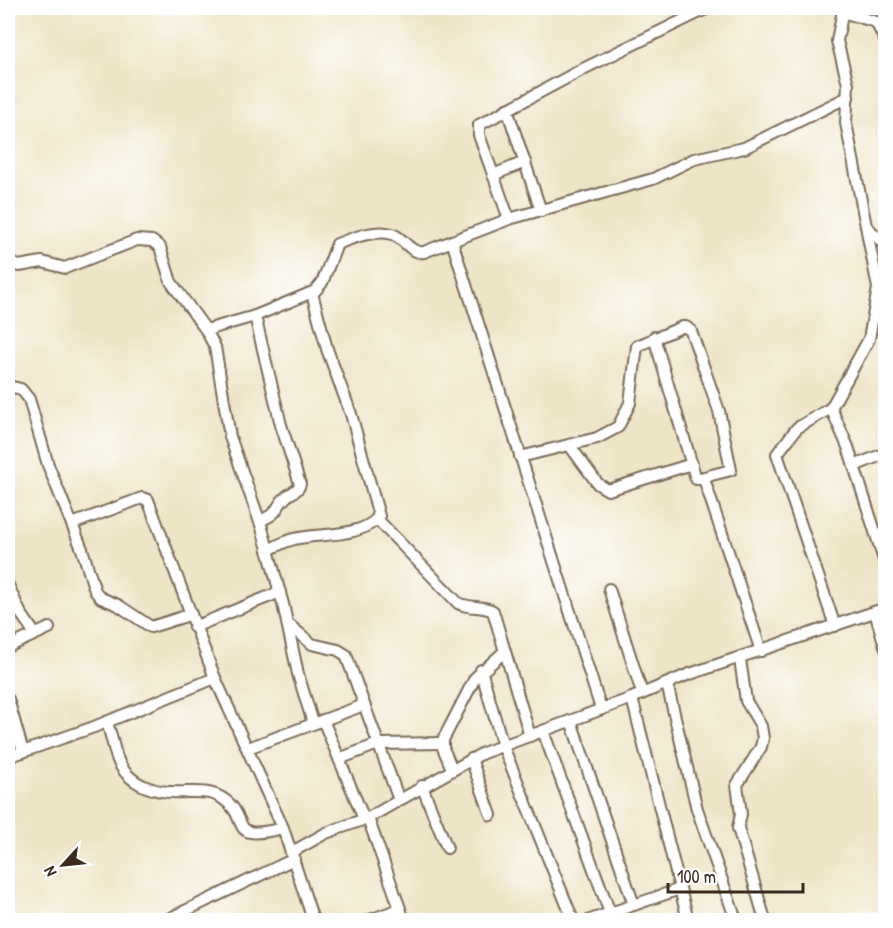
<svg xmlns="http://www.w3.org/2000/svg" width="893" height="928" viewBox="0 0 893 928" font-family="'Patrick Hand',sans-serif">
	<rect width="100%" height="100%" fill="#fff"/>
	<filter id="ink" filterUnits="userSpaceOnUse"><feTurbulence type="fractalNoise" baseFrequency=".0167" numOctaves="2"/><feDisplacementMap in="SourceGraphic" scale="12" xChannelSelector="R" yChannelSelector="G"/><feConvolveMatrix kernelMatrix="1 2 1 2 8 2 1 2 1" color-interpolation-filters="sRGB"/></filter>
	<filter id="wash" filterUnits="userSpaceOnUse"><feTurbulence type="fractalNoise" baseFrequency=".008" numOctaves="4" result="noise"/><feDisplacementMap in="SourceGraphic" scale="24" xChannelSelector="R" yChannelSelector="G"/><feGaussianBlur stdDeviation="1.35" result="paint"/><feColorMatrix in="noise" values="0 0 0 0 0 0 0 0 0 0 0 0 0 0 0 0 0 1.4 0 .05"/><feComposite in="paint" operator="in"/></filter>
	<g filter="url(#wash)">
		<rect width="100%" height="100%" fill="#eee4c6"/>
	</g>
	<g filter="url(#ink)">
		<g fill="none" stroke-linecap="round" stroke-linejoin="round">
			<defs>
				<g id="minor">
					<polyline points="841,8 849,14 876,22 886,42"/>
					<polyline points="843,10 837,41 848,84 846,123 878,288 869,339 831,408 848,447 886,566"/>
					<polyline points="507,109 541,211"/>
					<polyline points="493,175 525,162"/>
					<polyline points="509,219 479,135 479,125 585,68 708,8"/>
					<polyline points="866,226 886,246"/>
					<polyline points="452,241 601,709"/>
					<polyline points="8,262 19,266 42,262 65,268 137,240 152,241 160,247 171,282 206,330 215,347 230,437 262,528 283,604 298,674 313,723"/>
					<path d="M255,316l26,109 19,59c-2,8 -9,8 -14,13 -13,12 -4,14 -26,24"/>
					<path d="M206,330l49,-14 60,-25 7,-8 15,-39c16,-6 38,-15 55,-10 12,4 18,20 32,18l85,-33 144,-40 41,-20 50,-11 104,-51"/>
					<polyline points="8,386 21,389 29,399 48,465 82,549 95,591 101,598 118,605 151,627 189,615"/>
					<polyline points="831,408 797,428 777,454 835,626"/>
					<polyline points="570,446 598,484 608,490 692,464"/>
					<polyline points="520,457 597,438 618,427 630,403 637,346 682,327 686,327 691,331 719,411 731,470 696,479 654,337"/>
					<polyline points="854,466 886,453"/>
					<polyline points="704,479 761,651"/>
					<path d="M377,519l81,84c11,6 25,2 35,8l37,125"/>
					<polyline points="72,524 142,498 148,500 215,678 283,828 313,920"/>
					<path d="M268,550c9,-4 17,-9 26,-11 25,-6 69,-1 85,-23l-28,-102 -24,-65 -15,-56"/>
					<polyline points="8,585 20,612 35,634"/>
					<polyline points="609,589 642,693"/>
					<polyline points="875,612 886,649"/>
					<polyline points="287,623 312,644 338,650 346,655 399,800"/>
					<polyline points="194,627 280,592"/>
					<polyline points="8,647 49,628"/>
					<polyline points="740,659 746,701 761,726 763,738 761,747 737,785 741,814 738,828 765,920"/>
					<polyline points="481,670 503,746 573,920"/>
					<polyline points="667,684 697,809 736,920"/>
					<polyline points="8,699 23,752"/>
					<polyline points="323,720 364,819"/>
					<polyline points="571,721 634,905"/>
					<path d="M107,722c4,12 6,24 10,36 11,29 42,36 69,34 13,0 25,-1 36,6 31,20 2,45 61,30"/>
					<polyline points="543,731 610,913"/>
					<polyline points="248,748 364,705"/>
					<polyline points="8,757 94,727 215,678"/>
					<polyline points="339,759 378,744 443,743"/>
					<polyline points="471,759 491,815"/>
					<polyline points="452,769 443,748 443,740 475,678 505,651"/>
					<polyline points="422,786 447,848"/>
					<polyline points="292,852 326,833 368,818"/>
					<polyline points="166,920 294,859"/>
					<polyline points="370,920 399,909"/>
					<polyline points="404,920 368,818 483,753 632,698"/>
					<polyline points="590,920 680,889"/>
					<polyline points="688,920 632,698 687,675 886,608"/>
				</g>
			</defs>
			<use href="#minor" stroke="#7a6b59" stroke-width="14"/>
			<use href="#minor" stroke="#fff" stroke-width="10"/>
		</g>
	</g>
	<rect width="893" height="928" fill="none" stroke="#fff" stroke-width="30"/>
	<g transform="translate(63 865) rotate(243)" stroke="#ffffff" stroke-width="4.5" paint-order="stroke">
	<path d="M0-4.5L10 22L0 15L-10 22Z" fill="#3b2a1e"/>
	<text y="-9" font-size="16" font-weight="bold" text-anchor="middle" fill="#3b2a1e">N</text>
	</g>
	<path d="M668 883v9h135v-9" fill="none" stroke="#3b2a1e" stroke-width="3"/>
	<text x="677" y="883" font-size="18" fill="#3b2a1e" stroke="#ffffff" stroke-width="4.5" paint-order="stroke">100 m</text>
</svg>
